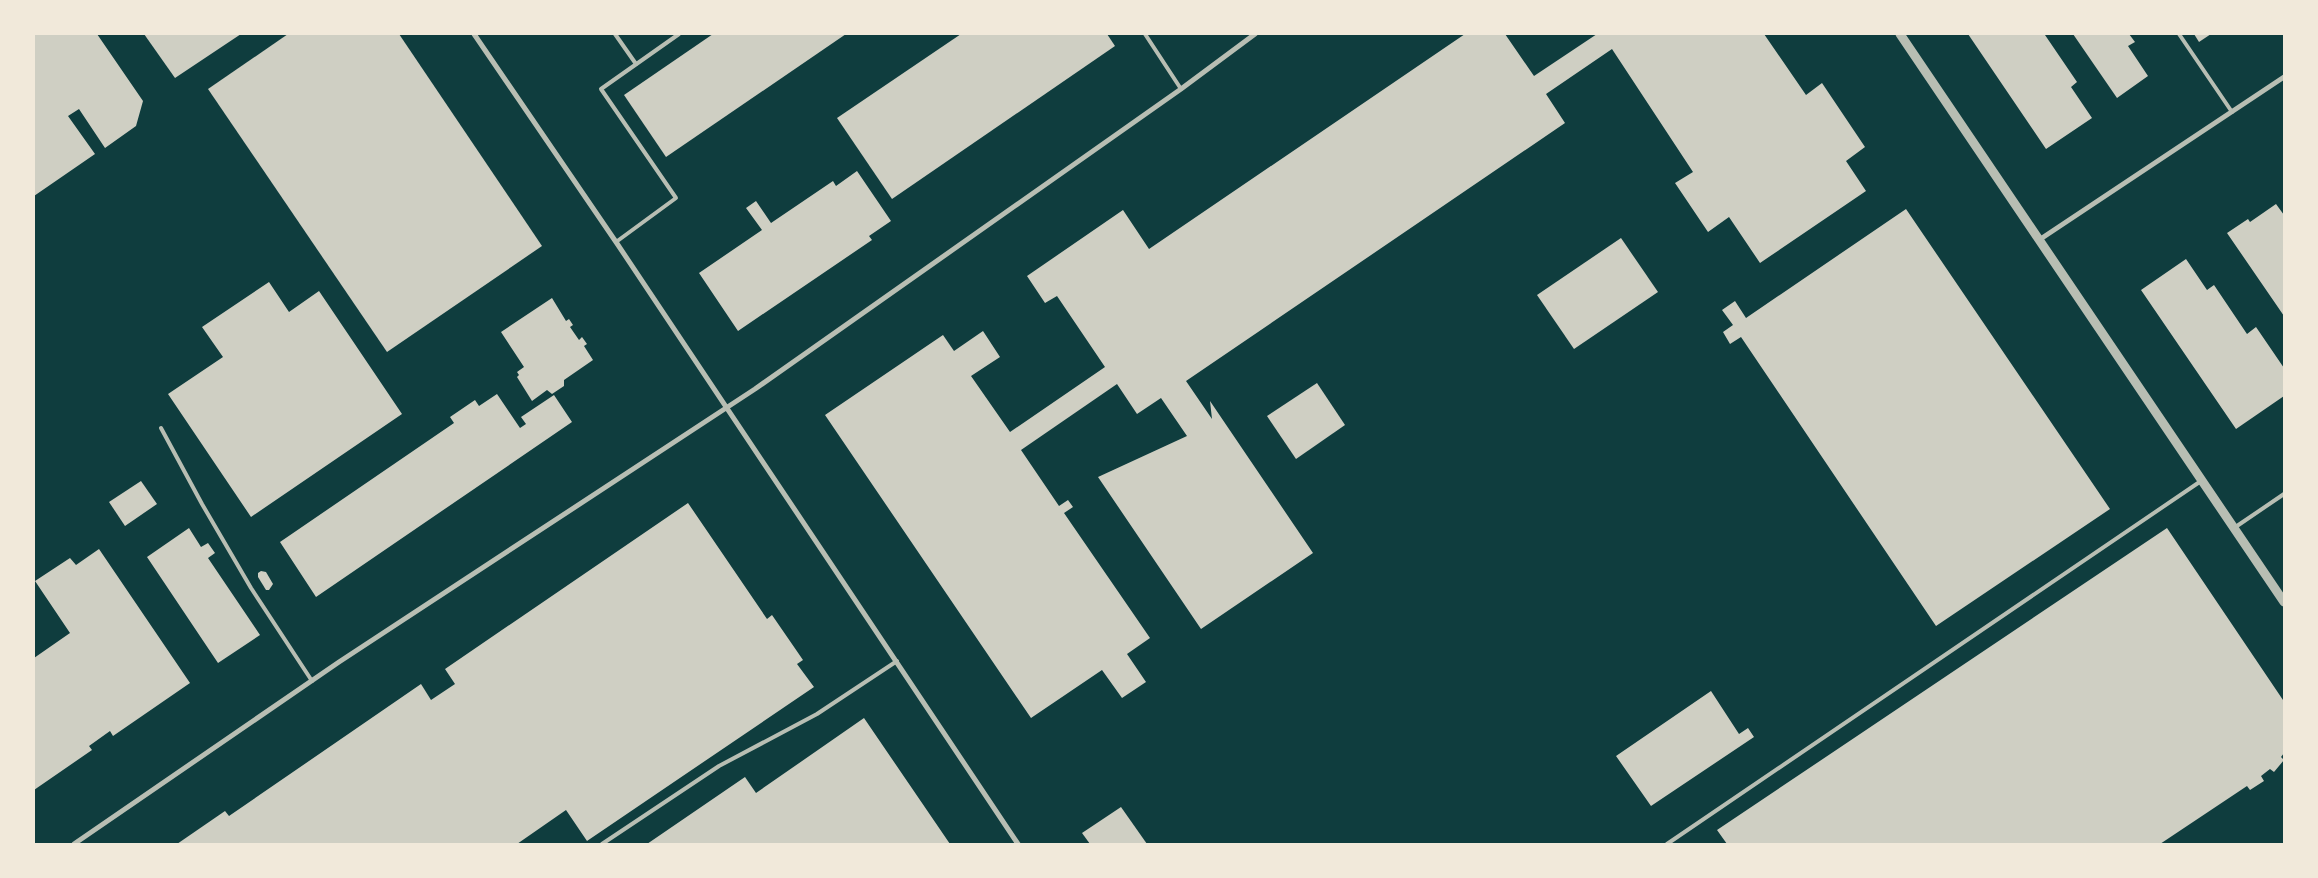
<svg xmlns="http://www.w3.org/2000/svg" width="2318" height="878" viewBox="0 0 2318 878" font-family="'Noto Sans',sans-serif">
	<rect width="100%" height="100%" fill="#0f3d3e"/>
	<g fill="#cfcfc3">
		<polygon points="34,34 97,34 143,101 136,126 105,148 79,109 68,116 95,154 34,196"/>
		<polygon points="144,34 241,34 175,78"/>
		<polygon points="288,34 399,34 542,246 387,352 208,89"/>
		<polygon points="713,34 846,34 666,157 624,95"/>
		<polygon points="961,34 1107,34 1115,46 892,199 837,118"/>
		<polygon points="1465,34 1505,34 1534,76 1597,34 1764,34 1806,95 1822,83 1865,147 1846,161 1866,191 1760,263 1729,217 1708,232 1675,183 1693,172 1612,49 1546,94 1565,123 1186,381 1212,419 1210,401 1313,553 1201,629 1098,477 1187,436 1161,398 1137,414 1117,384 1021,450 1059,506 1068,500 1073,507 1064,513 1150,638 1127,654 1146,682 1122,698 1102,670 1031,718 825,415 943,335 954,351 983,331 1000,357 971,376 1010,432 1105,367 1057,296 1045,303 1027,276 1123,210 1149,249"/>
		<polygon points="1968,34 2047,34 2045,35 2077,82 2071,87 2092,118 2046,149"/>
		<polygon points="2073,34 2129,34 2135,42 2128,46 2148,76 2117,98"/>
		<polygon points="2194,34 2211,34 2199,42"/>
		<polygon points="857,171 891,221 869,236 872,240 738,331 699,273 762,230 746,208 756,201 771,223 833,181 836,186"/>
		<polygon points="2276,204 2284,215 2284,316 2227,233 2248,219 2250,222"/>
		<polygon points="1906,209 2110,509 1936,626 1741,337 1730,344 1723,332 1733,325 1722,310 1735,301 1746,318"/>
		<polygon points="1621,238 1658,292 1574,349 1537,295"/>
		<polygon points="2186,259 2207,290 2214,285 2247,334 2256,327 2284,368 2284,396 2236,429 2141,290"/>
		<polygon points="269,282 289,312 319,291 402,414 251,517 168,394 223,357 202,327"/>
		<polygon points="552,298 566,321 569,319 573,325 570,327 579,340 582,337 587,344 584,346 593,360 564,380 564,386 552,394 547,390 532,401 517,377 519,375 517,372 524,367 501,332"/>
		<polygon points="1317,383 1345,425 1296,459 1267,416"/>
		<polygon points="497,394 520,428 526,424 521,417 554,395 572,422 316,597 280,542 454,423 450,417 475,400 479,406"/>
		<polygon points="141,481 157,504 125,526 109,502"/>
		<polygon points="688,503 767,619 772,615 803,660 797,664 814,687 587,841 566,810 517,844 177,844 225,811 229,816 421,684 431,700 455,684 445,669"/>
		<polygon points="189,528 201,547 208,543 215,553 208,558 260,635 218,663 147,557"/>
		<polygon points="2167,528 2283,700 2284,753 2281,757 2284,760 2274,772 2270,769 2261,776 2264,781 2250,790 2247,786 2160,844 1727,844 1717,830"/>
		<polygon points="99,549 190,683 113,736 110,731 89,746 92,750 34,790 34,658 70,633 35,581 70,558 76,565"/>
		<polygon points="261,571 266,572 273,584 269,590 266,590 258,577 258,573"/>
		<polygon points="1711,691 1739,734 1748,728 1754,737 1651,806 1616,756"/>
		<polygon points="864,718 950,844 647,844 745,777 756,793"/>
		<polygon points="1121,807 1147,844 1090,844 1082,833"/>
	</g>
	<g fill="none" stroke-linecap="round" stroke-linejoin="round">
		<g stroke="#b8beb3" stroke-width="4">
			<polyline points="615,34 636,64"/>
			<polyline points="1145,34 1181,89"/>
			<polyline points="2179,34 2232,112"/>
			<polyline points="616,242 676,198 601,89 679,34"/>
			<polyline points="161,428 202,504 251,588 312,681"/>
			<polyline points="2234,528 2284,494"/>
			<polyline points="602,844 719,766 817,714 897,661"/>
			<polyline points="1667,844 2201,481"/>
		</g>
		<g stroke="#b8beb3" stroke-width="5">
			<polyline points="474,34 616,242 1018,844"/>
			<polyline points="2039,240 2284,77"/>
			<polyline points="74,844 339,662 755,389 1181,89 1255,34"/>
		</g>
		<polyline stroke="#b8beb3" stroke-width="9" points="1900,34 2284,602"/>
	</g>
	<rect width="2318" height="878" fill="none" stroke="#f1e9da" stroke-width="70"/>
</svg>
